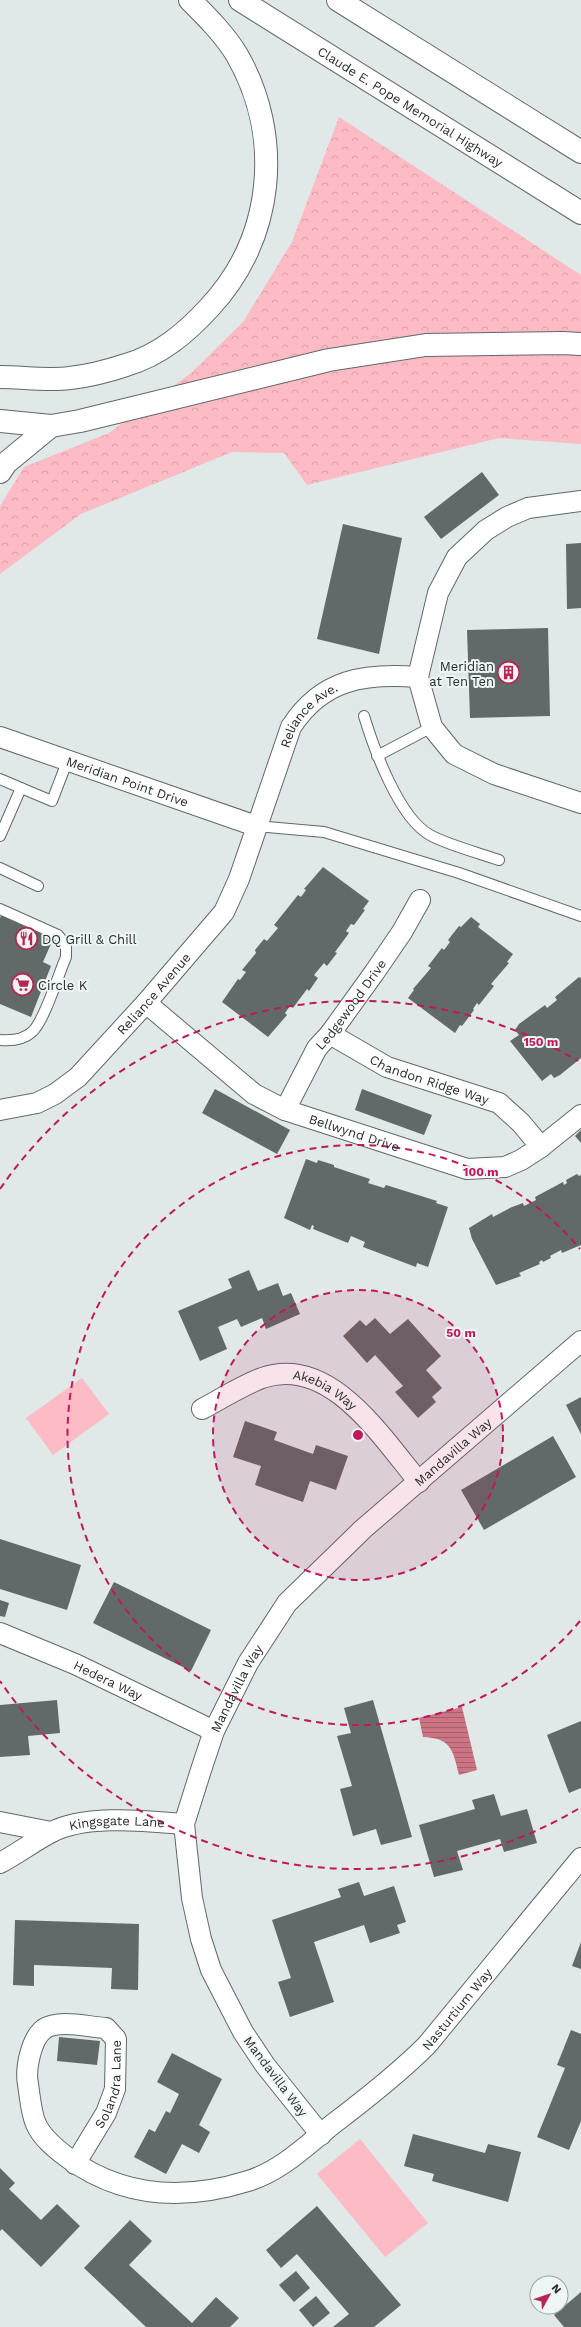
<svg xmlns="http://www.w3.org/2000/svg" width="581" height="2327" viewBox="0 0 581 2327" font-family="'Work Sans',sans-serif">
	<defs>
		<pattern id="forest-crowns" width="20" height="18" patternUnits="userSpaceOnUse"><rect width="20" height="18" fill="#fdbbc5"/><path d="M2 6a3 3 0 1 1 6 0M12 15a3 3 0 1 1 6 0" fill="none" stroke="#d9a1aa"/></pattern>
		<pattern id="water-rules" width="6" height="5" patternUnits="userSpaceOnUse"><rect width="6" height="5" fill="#cc7484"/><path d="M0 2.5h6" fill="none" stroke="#a6606c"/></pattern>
	</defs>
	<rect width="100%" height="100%" fill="#e0e8e8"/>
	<g fill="#fdbbc5">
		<polygon points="82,1378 109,1414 53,1455 26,1418"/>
		<polygon points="360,2139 428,2223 385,2257 317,2174"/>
	</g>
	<polygon fill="url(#forest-crowns)" points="339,117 581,275 581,444 499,438 307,485 284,453 232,452 81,514 0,574 0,506 24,467 109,433 191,373 243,322 292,242"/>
	<path fill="url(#water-rules)" d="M462,1707l15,63 -18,5c-6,-25 -8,-37 -36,-38l-4,-19z"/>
	<g fill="#626969">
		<polygon points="482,472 499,495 441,539 424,517"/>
		<polygon points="343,524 402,538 379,654 317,639"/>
		<polygon points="581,543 581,608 567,609 566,544"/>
		<polygon points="548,628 550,716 470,718 467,630"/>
		<polygon points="323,867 369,901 363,909 365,910 354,925 351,924 346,931 349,933 335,952 337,953 327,966 324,963 314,975 318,978 309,991 307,989 293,1008 290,1006 285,1013 287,1015 268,1037 222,1002 238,979 240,980 246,972 242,970 256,953 255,950 264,939 267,941 278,928 274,925 298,895 301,897 306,890 304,889"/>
		<polygon points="2,913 54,937 43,962 51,966 31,1017 0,1004 0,918"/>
		<polygon points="471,917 480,924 478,927 513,954 507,962 509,963 491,984 494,986 479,1005 477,1003 473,1009 474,1010 462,1026 460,1025 455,1033 408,998 414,990 413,989 431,968 428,966 442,948 444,950 450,942 448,940 459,926 461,927"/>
		<polygon points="579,977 581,978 581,1058 560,1075 554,1078 551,1074 542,1081 510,1041 519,1035 515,1030 519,1024 545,1005 547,1008 557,1000 555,997"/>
		<polygon points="215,1089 290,1130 277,1154 202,1113"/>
		<polygon points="362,1089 432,1115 424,1135 355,1110"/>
		<polygon points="581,1130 581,1143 575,1136"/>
		<polygon points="306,1159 317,1163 318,1160 334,1165 334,1167 370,1179 368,1183 384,1188 386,1185 437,1201 436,1203 448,1207 428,1267 417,1263 416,1267 363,1247 365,1242 351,1236 348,1243 313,1229 314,1226 312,1225 310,1230 284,1218"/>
		<polygon points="577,1174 579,1176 581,1175 581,1245 562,1253 561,1250 550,1256 551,1258 543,1262 542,1260 539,1262 540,1264 519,1273 521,1276 496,1285 472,1239 469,1228 492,1214 493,1217 512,1207 523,1203 524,1206 536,1200 535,1197 563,1182 564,1185 567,1183 566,1180"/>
		<polygon points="249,1270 258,1291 278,1283 283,1296 291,1293 300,1314 266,1329 262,1318 241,1327 237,1319 218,1327 227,1349 200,1361 178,1311 232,1288 228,1279"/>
		<polygon points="375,1318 390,1334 408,1319 441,1356 426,1370 442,1388 432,1397 436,1402 418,1418 395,1392 403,1386 375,1355 367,1363 343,1336 360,1320 366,1326"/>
		<polygon points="581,1397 581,1434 566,1405"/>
		<polygon points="245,1421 277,1432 274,1440 313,1454 316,1445 348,1456 336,1490 310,1481 303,1502 255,1485 261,1466 233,1457"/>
		<polygon points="553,1436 576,1477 484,1530 461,1490"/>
		<polygon points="0,1539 81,1565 67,1610 0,1589"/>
		<polygon points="114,1582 211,1630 191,1671 93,1623"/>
		<polygon points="0,1600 9,1603 5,1617 0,1616"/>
		<polygon points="57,1700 60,1733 28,1736 30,1755 0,1757 0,1705"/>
		<polygon points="373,1700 412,1837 381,1845 376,1829 353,1836 340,1789 352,1786 337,1736 351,1733 344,1708"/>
		<polygon points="581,1721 581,1788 569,1793 547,1735"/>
		<polygon points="494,1794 501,1816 527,1809 537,1843 504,1852 500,1839 457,1851 463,1870 434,1877 419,1825 475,1809 472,1800"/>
		<polygon points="359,1882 364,1896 394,1886 406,1922 397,1925 400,1933 370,1943 364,1925 314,1942 334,2002 290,2017 278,1982 291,1978 272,1920 341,1897 338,1889"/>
		<polygon points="15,1920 139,1924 138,1990 111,1989 112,1968 34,1965 34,1986 13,1985"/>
		<polygon points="581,1942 581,1969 572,1966"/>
		<polygon points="571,2030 581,2034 581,2121 569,2150 537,2137 565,2068 557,2065"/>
		<polygon points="59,2037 100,2041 97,2065 57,2061"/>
		<polygon points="172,2053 222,2079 199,2125 210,2132 199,2153 182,2144 166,2174 134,2157 149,2129 155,2132 166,2111 170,2113 179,2094 157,2082"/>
		<polygon points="413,2134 485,2153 488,2144 521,2152 508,2202 432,2181 434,2174 404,2166"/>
		<polygon points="0,2168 15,2183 9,2189 41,2220 57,2204 80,2226 41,2267 2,2229 0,2231"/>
		<polygon points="317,2206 401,2305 374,2327 333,2327 349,2314 297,2254 281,2268 266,2250"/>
		<polygon points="130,2220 152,2241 129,2265 192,2323 216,2297 239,2318 230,2327 146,2327 84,2268"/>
		<polygon points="296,2271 310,2288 294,2302 279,2285"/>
		<polygon points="581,2292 581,2327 564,2327 554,2315"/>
		<polygon points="316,2296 330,2313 313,2327 299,2310"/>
	</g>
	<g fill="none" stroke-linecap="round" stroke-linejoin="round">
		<defs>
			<g id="service">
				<path d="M364,716c10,33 35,102 66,119 18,10 49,18 69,25"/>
				<polyline points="377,756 432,727"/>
				<polyline points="0,779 21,788 0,836"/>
				<polyline points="21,788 52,801 67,762"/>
				<polyline points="256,826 324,832 459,873 581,916"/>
				<polyline points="0,868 38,886"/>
				<path d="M0,909l58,26 8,10v12c-7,16 -22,65 -34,75 -9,8 -21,9 -32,8"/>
			</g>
			<g id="minor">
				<polyline points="581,501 528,508 507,517 486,530 457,557 438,593 418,677 432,727 454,754 494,774 581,803"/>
				<path id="s1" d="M0,737l256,89"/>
				<path id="s2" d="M146,1003l108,91 31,16 182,59 38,-2 16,-7 20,-13 40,-32"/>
				<path id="s3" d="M330,1034l57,33 112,36 22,20 20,24"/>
				<path id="s4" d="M0,1110l37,-7 18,-9 23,-17 68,-74 78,-91 15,-33 52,-152c31,-48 73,-54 127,-50"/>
				<path id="s5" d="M285,1110l32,-62 13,-14 44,-61 28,-41 18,-32"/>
				<path id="s6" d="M202,1409c19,-10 39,-23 60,-31 68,-24 120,60 157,104"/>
				<path id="s7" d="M0,1633l75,31 139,67"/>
				<polyline points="0,1822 51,1832"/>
				<path id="s8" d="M0,1863c17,-9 33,-21 50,-30 35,-19 96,-12 134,-9"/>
				<path id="s9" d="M321,2135l-56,-70 -22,-33 -32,-62 -10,-31 -9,-41 -8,-74 17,-54 13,-39 34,-68 39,-60 76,-74 218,-188"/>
				<path id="s10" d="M75,2164l31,-51 9,-24 1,-50 -10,-11c-18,-1 -47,-9 -62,1 -13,10 -19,40 -16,55 2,13 3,29 8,40 6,14 20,25 32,34 55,40 116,43 180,23 33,-10 59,-36 85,-57 33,-25 65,-50 94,-79l154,-187"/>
			</g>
			<g id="motorway">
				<path id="s11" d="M240,0l341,213"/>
				<polyline points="338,0 581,152"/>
				<path d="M0,377c22,0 47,4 70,1 18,-2 38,-7 56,-13 34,-10 60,-32 83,-57 65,-69 75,-171 28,-253 -12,-20 -30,-38 -47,-55"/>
				<polyline points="0,421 51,426 80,421 329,360 426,345 563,343 581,344"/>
				<polyline points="0,472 6,463 51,426"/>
			</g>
		</defs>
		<use href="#service" stroke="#616868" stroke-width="12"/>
		<use href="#minor" stroke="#616868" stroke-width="22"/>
		<use href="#motorway" stroke="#616868" stroke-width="24"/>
		<use href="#service" stroke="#fff" stroke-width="10"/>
		<use href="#minor" stroke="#fff" stroke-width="20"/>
		<use href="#motorway" stroke="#fff" stroke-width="22"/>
	</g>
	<circle cx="358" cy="1435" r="145" fill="#c2185b" fill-opacity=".12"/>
	<g fill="none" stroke="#c2185b" stroke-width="2" stroke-dasharray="7 5">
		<circle cx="358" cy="1435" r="145"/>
		<path d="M580 1621A290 290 0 1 1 580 1249"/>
		<path d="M578 1809A434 434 0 0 1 0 1681M0 1189A434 434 0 0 1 578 1061"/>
	</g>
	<defs>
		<symbol id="building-ring" viewBox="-11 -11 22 22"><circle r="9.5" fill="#edf5f5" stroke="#b72651" stroke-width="1.5"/><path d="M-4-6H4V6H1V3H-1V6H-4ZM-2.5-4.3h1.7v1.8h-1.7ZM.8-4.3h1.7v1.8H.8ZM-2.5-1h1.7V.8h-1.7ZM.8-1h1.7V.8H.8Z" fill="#b72651"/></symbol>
		<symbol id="restaurant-ring" viewBox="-11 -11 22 22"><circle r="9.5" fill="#edf5f5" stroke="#b72651" stroke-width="1.5"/><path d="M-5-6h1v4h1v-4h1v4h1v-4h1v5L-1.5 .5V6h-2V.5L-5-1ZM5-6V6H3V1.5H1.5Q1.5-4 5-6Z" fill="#b72651"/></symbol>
		<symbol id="supermarket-ring" viewBox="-11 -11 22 22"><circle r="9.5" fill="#edf5f5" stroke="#b72651" stroke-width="1.5"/><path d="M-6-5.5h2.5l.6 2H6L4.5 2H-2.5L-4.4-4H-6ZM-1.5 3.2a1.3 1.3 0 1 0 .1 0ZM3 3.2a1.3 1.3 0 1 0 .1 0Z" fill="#b72651"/></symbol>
	</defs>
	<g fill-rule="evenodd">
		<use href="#building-ring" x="496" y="660" width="25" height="25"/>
		<use href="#restaurant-ring" x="14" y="926" width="25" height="25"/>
		<use href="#supermarket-ring" x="10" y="972" width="25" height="25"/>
	</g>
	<g text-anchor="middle" stroke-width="4" stroke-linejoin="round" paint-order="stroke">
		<g font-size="13" fill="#2a2d2d" stroke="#edf5f5">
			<text dy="5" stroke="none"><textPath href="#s11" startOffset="201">Claude E. Pope Memorial Highway</textPath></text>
			<text dy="5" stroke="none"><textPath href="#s4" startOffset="524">Reliance Ave.</textPath></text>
			<text dy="5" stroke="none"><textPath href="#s1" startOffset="135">Meridian Point Drive</textPath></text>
			<text dy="5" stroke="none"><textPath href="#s4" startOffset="199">Reliance Avenue</textPath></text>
			<text dy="5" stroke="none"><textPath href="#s5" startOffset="125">Ledgewood Drive</textPath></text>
			<text dy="5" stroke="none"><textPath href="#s3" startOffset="110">Chandon Ridge Way</textPath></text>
			<text dy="5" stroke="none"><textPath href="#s2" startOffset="249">Bellwynd Drive</textPath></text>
			<text dy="5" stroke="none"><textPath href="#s6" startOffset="135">Akebia Way</textPath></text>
			<text dy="5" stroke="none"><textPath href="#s9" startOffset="818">Mandavilla Way</textPath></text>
			<text dy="5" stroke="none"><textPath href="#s7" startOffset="118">Hedera Way</textPath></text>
			<text dy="5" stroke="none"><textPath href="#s9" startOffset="494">Mandavilla Way</textPath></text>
			<text dy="5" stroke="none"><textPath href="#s8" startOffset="127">Kingsgate Lane</textPath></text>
			<text dy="5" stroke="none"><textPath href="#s10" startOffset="822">Nasturtium Way</textPath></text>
			<text transform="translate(276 2076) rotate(53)" y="5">Mandavilla Way</text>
			<text dy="5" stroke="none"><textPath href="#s10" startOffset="89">Solandra Lane</textPath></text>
		</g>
		<g font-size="13" fill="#2a2d2d" stroke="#edf5f5" text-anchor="start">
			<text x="494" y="671" text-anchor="end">Meridian<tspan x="494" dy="15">at Ten Ten</tspan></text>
			<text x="42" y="944">DQ Grill &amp; Chill</text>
			<text x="38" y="990">Circle K</text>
		</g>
	</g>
	<circle cx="358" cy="1435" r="6" fill="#c2185b" stroke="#edf5f5" stroke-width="2"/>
	<g font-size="12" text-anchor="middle" font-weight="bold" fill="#c2185b" stroke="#edf5f5" stroke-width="4" stroke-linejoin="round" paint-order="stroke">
		<text x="541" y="1046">150 m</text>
		<text x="481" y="1176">100 m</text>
		<text x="461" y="1337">50 m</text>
	</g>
	<g transform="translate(549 2295) rotate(50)"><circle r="19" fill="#edf5f5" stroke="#9fa5a5"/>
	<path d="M0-3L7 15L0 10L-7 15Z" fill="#b72651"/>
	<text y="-6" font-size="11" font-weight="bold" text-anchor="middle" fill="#2a2d2d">N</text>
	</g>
</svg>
